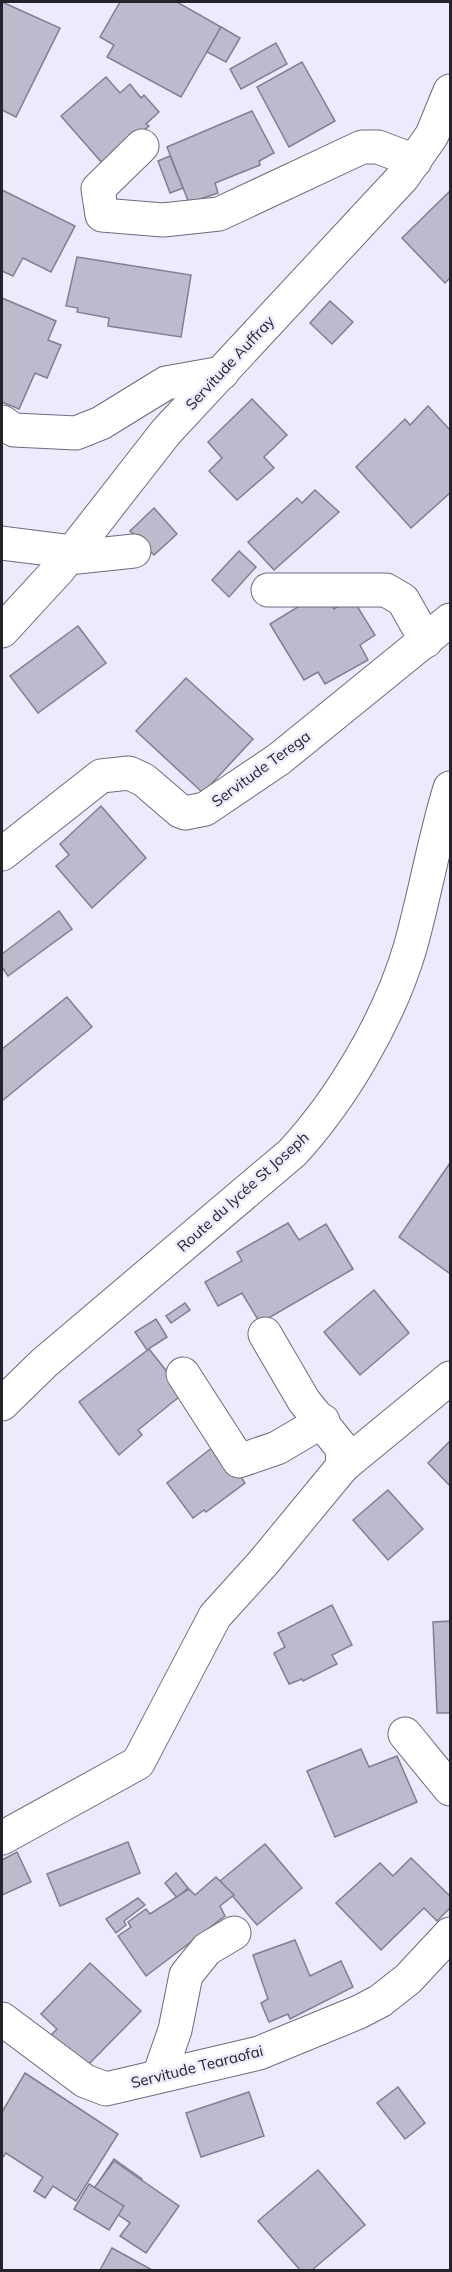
<svg xmlns="http://www.w3.org/2000/svg" width="452" height="2272" viewBox="0 0 452 2272" font-family="Mulish,sans-serif">
	<rect width="100%" height="100%" fill="#eee9fd"/>
	<g fill="#bebacd" stroke="#827e90" stroke-width="1.5">
		<polygon points="2,2 60,28 16,117 2,110"/>
		<polygon points="120,2 177,2 221,27 181,97 107,57 114,45 100,37"/>
		<polygon points="221,27 240,38 226,62 207,52"/>
		<polygon points="276,43 287,64 241,89 230,69"/>
		<polygon points="302,62 335,121 289,147 257,87"/>
		<polygon points="106,77 120,93 130,84 141,98 144,95 159,112 146,124 149,126 103,164 61,116"/>
		<polygon points="252,111 274,153 259,161 260,165 215,183 218,193 189,203 167,147"/>
		<polygon points="170,156 183,188 170,193 158,161"/>
		<polygon points="2,190 75,226 51,272 23,258 13,276 2,271"/>
		<polygon points="450,191 450,278 445,283 402,238"/>
		<polygon points="77,257 191,275 181,337 108,326 109,318 77,312 78,308 66,306"/>
		<polygon points="2,298 56,321 48,340 61,345 47,378 35,373 19,409 2,402"/>
		<polygon points="330,301 353,322 332,344 310,323"/>
		<polygon points="252,399 287,435 264,457 274,468 237,500 209,471 222,458 208,442"/>
		<polygon points="428,406 450,430 450,493 411,528 356,467 405,419 410,425"/>
		<polygon points="315,490 339,512 274,570 248,542 297,498 302,503"/>
		<polygon points="154,508 177,534 154,555 130,531"/>
		<polygon points="239,551 256,567 229,597 212,580"/>
		<polygon points="322,592 334,609 352,598 375,635 360,645 368,660 325,684 318,672 304,680 270,624"/>
		<polygon points="78,626 106,663 38,713 10,676"/>
		<polygon points="186,678 253,739 203,793 136,731"/>
		<polygon points="101,806 146,858 92,908 56,866 69,855 60,844"/>
		<polygon points="59,911 72,929 8,976 2,967 2,954"/>
		<polygon points="67,997 92,1027 2,1101 2,1049"/>
		<polygon points="450,1163 450,1271 449,1273 399,1237"/>
		<polygon points="288,1223 299,1240 326,1224 353,1269 260,1323 242,1293 218,1306 205,1282 242,1261 237,1252"/>
		<polygon points="374,1290 409,1333 360,1375 324,1332"/>
		<polygon points="185,1303 190,1310 171,1323 166,1316"/>
		<polygon points="156,1319 167,1337 147,1350 135,1332"/>
		<polygon points="149,1349 184,1393 138,1430 142,1435 119,1455 79,1402"/>
		<polygon points="450,1441 450,1486 428,1463"/>
		<polygon points="218,1443 245,1483 206,1512 204,1510 193,1518 167,1483"/>
		<polygon points="388,1490 423,1529 388,1560 353,1520"/>
		<polygon points="332,1605 352,1645 332,1655 337,1664 303,1681 302,1679 289,1684 274,1653 285,1647 278,1633"/>
		<polygon points="450,1621 450,1713 437,1713 433,1622"/>
		<polygon points="361,1749 369,1767 397,1756 417,1802 335,1837 307,1771"/>
		<polygon points="128,1842 140,1873 60,1906 47,1874"/>
		<polygon points="265,1844 302,1888 257,1925 220,1881"/>
		<polygon points="17,1852 31,1882 2,1895 2,1860"/>
		<polygon points="411,1858 450,1896 450,1908 437,1921 424,1908 381,1950 336,1903 380,1863 393,1876"/>
		<polygon points="176,1873 188,1888 177,1898 165,1883"/>
		<polygon points="216,1877 234,1895 220,1906 225,1916 146,1976 118,1936 131,1927 128,1922 146,1909 150,1914 189,1889 195,1895"/>
		<polygon points="138,1898 145,1905 124,1921 126,1925 116,1933 106,1919"/>
		<polygon points="295,1940 310,1976 341,1961 353,1987 290,2019 288,2014 269,2022 261,2003 268,1999 253,1955"/>
		<polygon points="90,1963 141,2011 85,2068 51,2035 57,2029 41,2014"/>
		<polygon points="25,2073 118,2134 76,2201 53,2186 45,2198 34,2191 43,2177 6,2153 2,2158 2,2112"/>
		<polygon points="398,2087 425,2123 405,2139 377,2103"/>
		<polygon points="249,2092 264,2136 201,2157 186,2113"/>
		<polygon points="114,2159 142,2179 128,2200 100,2180"/>
		<polygon points="114,2161 179,2206 146,2253 120,2236 130,2223 89,2195"/>
		<polygon points="318,2170 365,2225 312,2270 300,2270 258,2221"/>
		<polygon points="89,2184 124,2206 109,2230 74,2209"/>
		<polygon points="112,2248 152,2270 100,2270"/>
	</g>
	<g fill="none" stroke-linecap="round" stroke-linejoin="round">
		<defs>
			<g id="minor">
				<polyline points="142,146 98,189 102,215 163,220 219,214 362,147 378,147 415,161"/>
				<polyline points="2,422 14,430 76,433 101,423 166,383 222,373"/>
				<polyline points="2,543 73,552"/>
				<polyline points="68,558 134,551"/>
				<polyline points="268,590 386,590 403,600 426,641"/>
				<polyline points="2,631 59,569 166,432 403,177 432,135 450,91"/>
				<polyline points="2,854 101,776 129,773 144,780 180,811 185,813 205,809 279,759 450,620"/>
				<polyline points="183,1374 239,1461 277,1448 323,1421"/>
				<path d="M2,1404l42,-41 248,-210c50,-54 97,-134 118,-205 15,-53 24,-108 40,-160"/>
				<polyline points="343,1466 450,1378"/>
				<polyline points="405,1734 450,1789"/>
				<polyline points="2,1838 138,1763 215,1616 263,1563 343,1466 342,1448 304,1401 265,1334"/>
				<polyline points="2,2019 85,2081 106,2089 259,2053 359,2012 380,2001 408,1979 450,1934"/>
				<polyline points="159,2076 175,2030 186,1975 207,1949 234,1933"/>
			</g>
		</defs>
		<use href="#minor" stroke="#6e6a7c" stroke-width="35"/>
		<use href="#minor" stroke="#fff" stroke-width="33"/>
	</g>
	<g text-anchor="middle" stroke-width="5" stroke-linejoin="round" paint-order="stroke">
		<g font-size="15" fill="#24222a" stroke="#eee9fd">
			<text transform="translate(230 363) rotate(-47)" y="5">Servitude Auffray</text>
			<text transform="translate(261 769) rotate(-36)" y="5">Servitude Terega</text>
			<text transform="translate(243 1192) rotate(-42)" y="5">Route du lycée St Joseph</text>
			<text transform="translate(197 2067) rotate(-14)" y="5">Servitude Tearaofai</text>
		</g>
	</g>
	<rect width="452" height="2272" fill="none" stroke="#24222a" stroke-width="6"/>
</svg>
